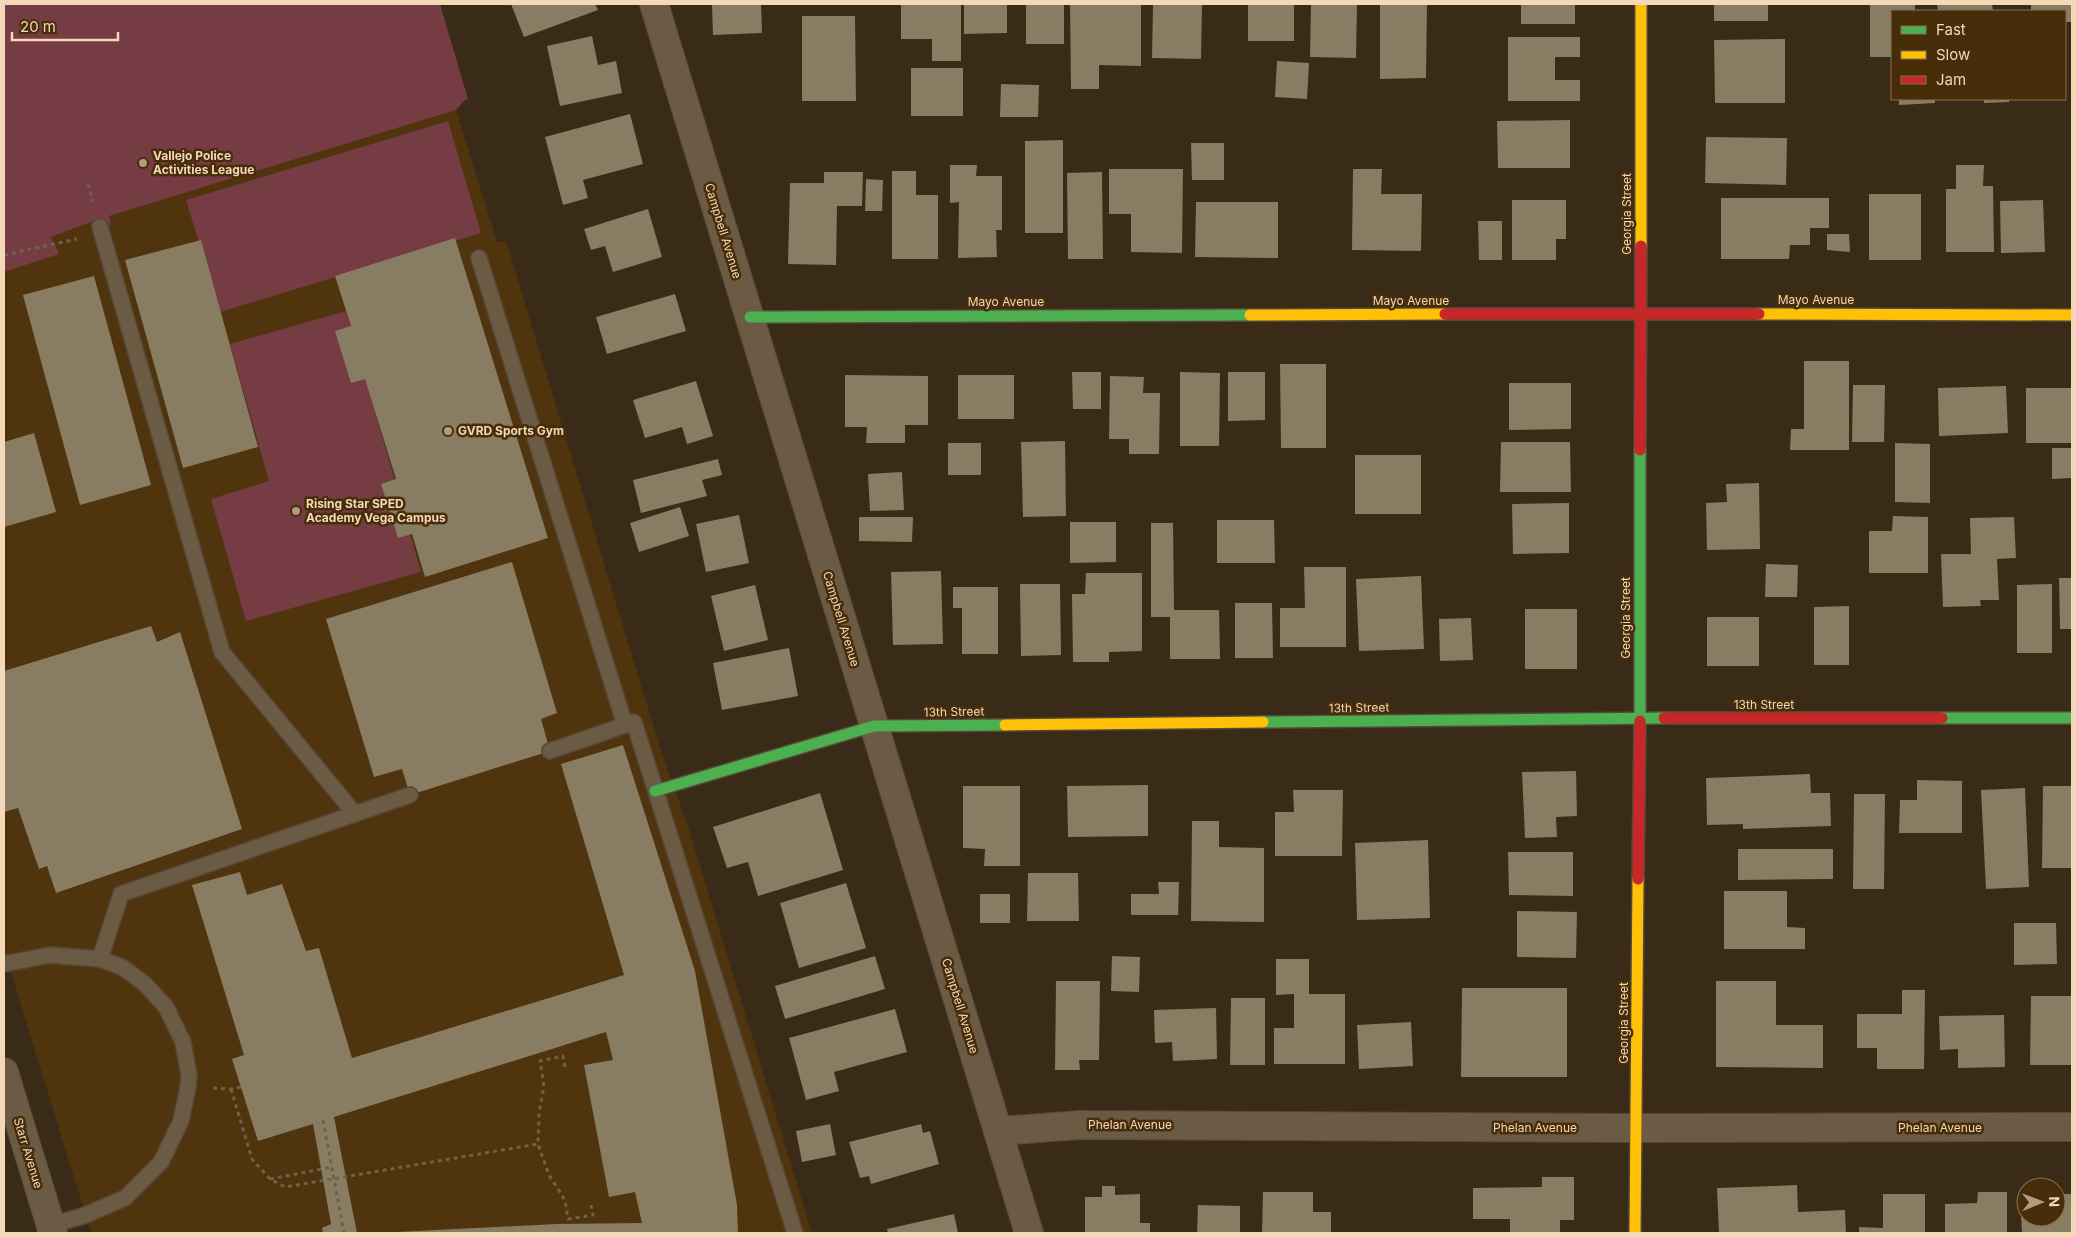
<svg xmlns="http://www.w3.org/2000/svg" width="2076" height="1237" viewBox="0 0 2076 1237" font-family="Inter,sans-serif">
	<rect width="100%" height="100%" fill="#392b17"/>
	<polygon fill="#4f340d" points="456,110 497,242 506,241 661,751 686,820 812,1233 91,1233 4,950 4,272 58,254 51,237 91,222 94,229 110,225 108,216"/>
	<g fill="#763c43">
		<polygon points="4,4 440,4 468,99 464,101 456,110 109,216 111,225 94,229 91,222 51,237 59,254 4,272"/>
		<polygon points="448,121 481,233 220,312 186,200"/>
		<polygon points="346,311 421,572 246,621 211,499 269,481 230,344"/>
	</g>
	<g fill="#887c63">
		<polygon points="511,4 595,4 598,10 524,37"/>
		<polygon points="712,4 761,4 762,33 713,35"/>
		<polygon points="901,4 961,4 961,61 932,61 932,39 901,39"/>
		<polygon points="964,4 1007,4 1007,33 964,34"/>
		<rect x="1026" y="4" width="38" height="40"/>
		<polygon points="1070,4 1141,4 1141,66 1099,65 1099,89 1071,89"/>
		<polygon points="1153,4 1202,4 1201,59 1152,58"/>
		<rect x="1248" y="4" width="46" height="37"/>
		<polygon points="1311,4 1357,4 1356,58 1310,57"/>
		<polygon points="1380,4 1427,4 1426,78 1380,79"/>
		<rect x="1521" y="4" width="54" height="20"/>
		<rect x="1714" y="4" width="54" height="17"/>
		<polygon points="1870,4 1915,4 1915,11 1892,11 1892,57 1870,57"/>
		<polygon points="1937,4 1992,4 1993,11 1938,11"/>
		<polygon points="2031,4 2072,4 2072,22 2065,22 2065,11 2031,11"/>
		<polygon points="802,16 855,16 856,101 802,101"/>
		<polygon points="592,36 598,65 616,61 622,93 560,106 547,46"/>
		<polygon points="1508,37 1580,37 1580,57 1555,57 1555,80 1580,80 1580,101 1508,101"/>
		<polygon points="1785,39 1785,103 1715,103 1714,40"/>
		<polygon points="1277,61 1309,63 1307,99 1275,97"/>
		<rect x="911" y="68" width="52" height="48"/>
		<polygon points="1001,84 1039,85 1038,117 1000,117"/>
		<polygon points="1899,99 1935,99 1935,103 1899,105"/>
		<polygon points="1984,99 2009,99 2009,102 1984,103"/>
		<polygon points="630,114 643,164 583,180 588,198 563,205 545,137"/>
		<polygon points="1570,120 1570,168 1498,168 1497,121"/>
		<polygon points="1706,137 1787,138 1786,185 1705,183"/>
		<polygon points="1063,140 1063,233 1025,233 1025,141"/>
		<polygon points="1191,143 1224,143 1224,180 1192,180"/>
		<polygon points="950,165 977,165 976,176 1002,176 1002,230 996,230 997,257 958,258 959,202 950,203"/>
		<polygon points="1956,165 1984,165 1983,186 1993,186 1994,252 1946,252 1946,189 1956,189"/>
		<polygon points="1109,169 1183,169 1182,253 1131,252 1131,214 1109,214"/>
		<polygon points="1353,169 1382,169 1381,194 1422,194 1421,251 1352,250"/>
		<polygon points="892,171 916,171 916,195 938,195 938,259 892,259"/>
		<polygon points="824,172 863,172 862,206 837,206 836,265 788,264 790,183 824,183"/>
		<polygon points="1102,172 1103,259 1068,259 1067,173"/>
		<polygon points="866,179 883,180 882,211 865,211"/>
		<rect x="1869" y="194" width="52" height="66"/>
		<polygon points="1721,198 1829,198 1829,228 1810,228 1810,245 1790,245 1789,259 1721,259"/>
		<polygon points="1512,200 1566,200 1566,239 1556,239 1556,260 1512,260"/>
		<polygon points="2043,200 2045,252 2001,253 2000,201"/>
		<polygon points="1196,202 1278,202 1278,258 1195,257"/>
		<polygon points="648,209 662,257 613,272 605,246 591,250 584,229"/>
		<polygon points="1478,221 1502,221 1502,260 1479,260"/>
		<polygon points="1827,234 1849,234 1850,252 1827,250"/>
		<polygon points="455,238 548,538 425,577 412,534 398,538 381,484 396,479 365,379 351,383 335,331 351,326 335,276"/>
		<polygon points="201,240 258,447 183,468 125,260"/>
		<polygon points="94,276 151,485 80,505 23,295"/>
		<polygon points="675,294 686,331 607,354 596,317"/>
		<polygon points="1804,361 1849,361 1849,450 1790,450 1791,429 1804,429"/>
		<polygon points="1280,364 1326,364 1326,448 1281,448"/>
		<polygon points="1072,372 1101,372 1101,409 1073,409"/>
		<polygon points="1180,372 1220,373 1219,446 1180,446"/>
		<polygon points="1228,372 1265,372 1265,420 1228,421"/>
		<polygon points="845,375 928,376 928,425 905,425 905,443 866,443 867,427 845,427"/>
		<rect x="958" y="375" width="56" height="44"/>
		<polygon points="1110,376 1144,377 1143,393 1160,393 1159,454 1129,454 1129,439 1109,439"/>
		<polygon points="696,381 713,436 687,444 682,427 645,438 633,400"/>
		<polygon points="1509,383 1571,383 1571,429 1509,430"/>
		<polygon points="1853,385 1885,385 1884,442 1852,442"/>
		<polygon points="2006,386 2008,433 1939,436 1938,388"/>
		<rect x="2026" y="388" width="46" height="55"/>
		<polygon points="34,433 56,512 4,527 4,442"/>
		<polygon points="1065,441 1066,516 1023,517 1021,442"/>
		<polygon points="1501,442 1570,442 1571,492 1500,492"/>
		<rect x="948" y="443" width="33" height="32"/>
		<polygon points="1895,443 1930,444 1930,503 1895,502"/>
		<polygon points="2052,448 2072,448 2072,478 2052,479"/>
		<rect x="1355" y="455" width="66" height="59"/>
		<polygon points="718,459 722,475 702,480 707,496 641,513 633,480"/>
		<polygon points="902,472 904,510 870,511 868,474"/>
		<polygon points="1759,483 1760,549 1707,550 1706,503 1727,502 1726,484"/>
		<polygon points="1569,503 1569,553 1513,554 1512,504"/>
		<polygon points="680,507 689,536 639,552 630,523"/>
		<polygon points="739,515 749,563 706,572 696,524"/>
		<polygon points="1893,516 1928,517 1928,573 1869,573 1869,531 1892,531"/>
		<polygon points="859,517 913,517 912,542 859,541"/>
		<polygon points="2014,517 2016,558 1997,559 1999,600 1980,600 1981,606 1943,607 1941,554 1971,554 1970,518"/>
		<polygon points="1217,520 1274,520 1275,563 1217,563"/>
		<polygon points="1070,522 1116,522 1116,562 1070,563"/>
		<polygon points="1151,523 1173,523 1174,610 1219,610 1220,659 1170,659 1170,617 1151,617"/>
		<polygon points="512,562 557,713 541,719 550,751 410,795 402,769 374,777 326,619"/>
		<polygon points="1766,564 1798,565 1797,597 1765,597"/>
		<polygon points="1304,567 1346,567 1346,647 1280,647 1280,608 1305,608"/>
		<polygon points="941,571 943,644 893,645 891,572"/>
		<polygon points="1086,573 1142,573 1142,651 1109,652 1109,662 1073,662 1072,594 1085,594"/>
		<polygon points="1421,576 1424,649 1359,651 1356,579"/>
		<polygon points="2059,578 2072,578 2072,629 2060,629"/>
		<polygon points="1020,584 1060,584 1061,655 1021,656"/>
		<polygon points="2052,584 2052,653 2017,653 2017,585"/>
		<polygon points="755,585 768,640 724,651 711,596"/>
		<polygon points="953,587 998,587 998,654 962,654 962,608 953,608"/>
		<polygon points="1235,603 1272,603 1273,658 1235,658"/>
		<polygon points="1849,606 1849,665 1814,665 1814,607"/>
		<rect x="1525" y="609" width="52" height="60"/>
		<rect x="1707" y="617" width="52" height="49"/>
		<polygon points="1471,618 1473,660 1440,661 1439,619"/>
		<polygon points="151,626 157,642 180,632 242,829 56,893 47,866 39,869 18,808 4,812 4,671"/>
		<polygon points="789,648 798,696 722,710 713,663"/>
		<polygon points="623,745 695,971 737,1205 738,1233 397,1233 397,1232 557,1224 642,1223 635,1192 609,1197 584,1065 613,1060 606,1032 334,1117 357,1233 323,1233 322,1228 331,1224 313,1124 258,1141 232,1059 244,1055 192,885 240,872 247,895 282,884 306,951 319,948 352,1058 624,975 561,764"/>
		<polygon points="1576,771 1577,816 1556,817 1557,837 1525,838 1522,772"/>
		<polygon points="1810,774 1811,793 1830,793 1831,826 1743,829 1743,824 1707,825 1706,778"/>
		<polygon points="1917,780 1962,781 1962,833 1899,833 1900,800 1917,800"/>
		<polygon points="1148,785 1148,836 1068,837 1067,786"/>
		<polygon points="963,786 1020,786 1020,866 984,866 985,849 963,848"/>
		<polygon points="2043,786 2072,786 2072,868 2042,868"/>
		<polygon points="2025,788 2029,887 1986,889 1981,790"/>
		<polygon points="1293,790 1343,790 1342,856 1275,856 1275,812 1294,812"/>
		<polygon points="820,793 843,870 758,896 748,862 727,868 713,827"/>
		<polygon points="1854,794 1885,794 1884,889 1853,889"/>
		<polygon points="1192,821 1219,821 1219,847 1264,848 1264,922 1191,921"/>
		<polygon points="1428,840 1430,918 1357,920 1355,843"/>
		<polygon points="1738,849 1833,849 1833,879 1738,880"/>
		<polygon points="1508,852 1573,852 1573,896 1509,895"/>
		<polygon points="1028,873 1078,873 1079,921 1027,921"/>
		<polygon points="1158,882 1179,882 1178,915 1131,915 1131,894 1159,894"/>
		<polygon points="846,883 866,948 799,968 780,903"/>
		<polygon points="1724,891 1787,891 1787,927 1805,928 1805,949 1724,949"/>
		<rect x="980" y="894" width="30" height="29"/>
		<polygon points="1517,911 1577,912 1576,958 1517,957"/>
		<polygon points="2014,923 2056,923 2057,964 2014,965"/>
		<polygon points="875,956 885,989 785,1019 775,986"/>
		<polygon points="1112,956 1140,957 1139,992 1111,991"/>
		<polygon points="1276,959 1309,959 1309,994 1345,994 1345,1064 1274,1064 1274,1028 1294,1028 1294,994 1276,995"/>
		<polygon points="1056,981 1100,981 1099,1060 1079,1060 1080,1070 1055,1070"/>
		<polygon points="1716,981 1776,981 1776,1025 1823,1025 1823,1068 1716,1067"/>
		<polygon points="1462,988 1567,988 1567,1077 1461,1077"/>
		<polygon points="1902,990 1925,990 1924,1069 1877,1069 1877,1048 1857,1048 1857,1014 1902,1014"/>
		<polygon points="2031,996 2071,996 2071,1065 2030,1065"/>
		<polygon points="1231,998 1265,998 1265,1065 1230,1065"/>
		<polygon points="1216,1008 1217,1059 1173,1061 1172,1042 1155,1043 1154,1010"/>
		<polygon points="895,1009 907,1052 834,1072 839,1091 806,1100 789,1038"/>
		<polygon points="2004,1015 2005,1067 1958,1068 1958,1049 1940,1050 1939,1016"/>
		<polygon points="1411,1022 1413,1066 1359,1069 1357,1025"/>
		<polygon points="830,1124 836,1155 802,1162 796,1131"/>
		<polygon points="921,1124 923,1133 930,1131 939,1164 871,1184 869,1176 860,1178 849,1142"/>
		<polygon points="1542,1177 1574,1177 1574,1220 1560,1220 1560,1233 1510,1233 1510,1219 1473,1219 1473,1188 1542,1187"/>
		<polygon points="1797,1185 1798,1212 1845,1210 1846,1233 1719,1233 1717,1188"/>
		<polygon points="1102,1186 1115,1186 1115,1195 1140,1194 1140,1223 1150,1223 1150,1233 1085,1233 1085,1197 1102,1197"/>
		<polygon points="1263,1192 1313,1192 1313,1212 1331,1212 1331,1233 1262,1233"/>
		<polygon points="1978,1192 2007,1192 2007,1233 1945,1233 1945,1204 1977,1203"/>
		<polygon points="1883,1194 1925,1194 1925,1233 1859,1233 1859,1227 1883,1228"/>
		<polygon points="2056,1194 2072,1194 2072,1233 2022,1233 2021,1215 2026,1215 2026,1217 2056,1217"/>
		<polygon points="1198,1205 1240,1206 1240,1233 1197,1233"/>
		<polygon points="954,1214 958,1233 888,1233 887,1229"/>
	</g>
	<g fill="none" stroke-linecap="round" stroke-linejoin="round">
		<defs>
			<g id="lane">
				<polyline points="100,227 222,652 355,814"/>
				<polyline points="479,258 625,725 634,722 795,1233"/>
				<polyline points="550,751 625,725"/>
				<polyline points="100,959 121,894 410,795"/>
				<polyline points="4,964 50,955 100,959 122,967 145,984 166,1007 183,1042 189,1075 188,1087 181,1121 161,1162 125,1198 83,1216 51,1225"/>
			</g>
			<g id="street">
				<polyline points="654,4 1029,1233"/>
				<polyline points="4,1072 53,1233"/>
				<polyline points="998,1131 1080,1125 1637,1128 2072,1127"/>
			</g>
			<g id="fast">
				<polyline points="750,317 1250,315"/>
				<polyline points="1942,718 2072,718"/>
				<polyline points="1640,721 1640,450"/>
				<polyline points="1263,722 1664,718"/>
				<polyline points="655,791 874,726 1005,725"/>
			</g>
			<g id="slow">
				<polyline points="1641,246 1641,4"/>
				<polyline points="1759,314 2072,315"/>
				<polyline points="1250,315 1445,314"/>
				<polyline points="1005,725 1263,722"/>
				<polyline points="1635,1233 1638,879"/>
			</g>
			<g id="jam">
				<polyline points="1445,314 1759,314"/>
				<polyline points="1640,450 1641,246"/>
				<polyline points="1664,718 1942,718"/>
				<polyline points="1638,879 1640,721"/>
			</g>
		</defs>
		<use href="#lane" stroke="#564837" stroke-width="18"/>
		<use href="#street" stroke="#564837" stroke-width="30"/>
		<use href="#fast" stroke="#564837" stroke-width="14"/>
		<use href="#slow" stroke="#564837" stroke-width="14"/>
		<use href="#jam" stroke="#564837" stroke-width="14"/>
		<g stroke="#6f614d" stroke-width="3" stroke-dasharray="4 4" stroke-linecap="butt">
			<polyline points="88,184 93,202"/>
			<polyline points="4,255 77,239"/>
			<polyline points="565,1067 563,1056 540,1061 544,1086 539,1113 538,1144 549,1175 565,1200 568,1219 593,1215 591,1205"/>
			<polyline points="213,1088 231,1089 241,1087"/>
			<polyline points="231,1089 252,1159 270,1179 285,1187 538,1144"/>
			<polyline points="323,1120 344,1233"/>
			<polyline points="270,1179 332,1167"/>
		</g>
		<use href="#lane" stroke="#6c5b44" stroke-width="15"/>
		<use href="#street" stroke="#6c5b44" stroke-width="28"/>
		<use href="#fast" stroke="#4caf50" stroke-width="11"/>
		<use href="#slow" stroke="#ffc107" stroke-width="11"/>
		<use href="#jam" stroke="#c62828" stroke-width="11"/>
	</g>
	<g fill="#b39b80" stroke="#472d09" stroke-width="2">
		<circle cx="143" cy="163" r="5"/>
		<circle cx="448" cy="431" r="5"/>
		<circle cx="296" cy="511" r="5"/>
	</g>
	<g text-anchor="middle" stroke-width="5" stroke-linejoin="round" paint-order="stroke">
		<g font-size="12" font-weight="bold" fill="#f4d8b8" stroke="#472d09" text-anchor="start">
			<text x="153" y="160">Vallejo Police<tspan x="153" dy="14">Activities League</tspan></text>
			<text x="458" y="435">GVRD Sports Gym</text>
			<text x="306" y="508">Rising Star SPED<tspan x="306" dy="14">Academy Vega Campus</tspan></text>
		</g>
		<g font-size="12" fill="#f4d8b8" stroke="#472d09">
			<text transform="translate(1627 214) rotate(-90)" y="4">Georgia Street</text>
			<text transform="translate(723 231) rotate(73)" y="4">Campbell Avenue</text>
			<text x="1816" y="304">Mayo Avenue</text>
			<text x="1411" y="305">Mayo Avenue</text>
			<text x="1006" y="306">Mayo Avenue</text>
			<text transform="translate(1626 618) rotate(-90)" y="4">Georgia Street</text>
			<text transform="translate(841 619) rotate(73)" y="4">Campbell Avenue</text>
			<text x="1764" y="709">13th Street</text>
			<text transform="translate(1359 708) rotate(-1)" y="4">13th Street</text>
			<text transform="translate(954 712) rotate(-1)" y="4">13th Street</text>
			<text transform="translate(960 1006) rotate(73)" y="4">Campbell Avenue</text>
			<text transform="translate(1624 1023) rotate(-90)" y="4">Georgia Street</text>
			<text x="1130" y="1129">Phelan Avenue</text>
			<text x="1535" y="1132">Phelan Avenue</text>
			<text x="1940" y="1132">Phelan Avenue</text>
			<text transform="translate(28 1153) rotate(73)" y="4">Starr Avenue</text>
		</g>
	</g>
	<rect width="2076" height="1237" fill="none" stroke="#f4d8b8" stroke-width="10"/>
	<rect x="1891" y="10" width="175" height="90" fill="#472d09" stroke="#8c714f"/>
	<rect x="1901" y="26" width="25" height="8" fill="#4caf50" stroke="#8c714f"/>
	<text x="1936" y="35" font-size="15" fill="#f4d8b8">Fast</text>
	<rect x="1901" y="51" width="25" height="8" fill="#ffc107" stroke="#8c714f"/>
	<text x="1936" y="60" font-size="15" fill="#f4d8b8">Slow</text>
	<rect x="1901" y="76" width="25" height="8" fill="#c62828" stroke="#8c714f"/>
	<text x="1936" y="85" font-size="15" fill="#f4d8b8">Jam</text>
	<g transform="translate(2041 1202) rotate(89)"><circle r="24" fill="#472d09" stroke="#8c714f"/>
	<path d="M0-4L9 19L0 12L-9 19Z" fill="#b39b80"/>
	<text y="-8" font-size="14" font-weight="bold" text-anchor="middle" fill="#f4d8b8">N</text>
	</g>
	<path d="M12 32v8h106v-8" fill="none" stroke="#f4d8b8" stroke-width="2.5"/>
	<text x="20" y="32" font-size="15" fill="#f4d8b8" stroke="#472d09" stroke-width="4" paint-order="stroke">20 m</text>
</svg>
